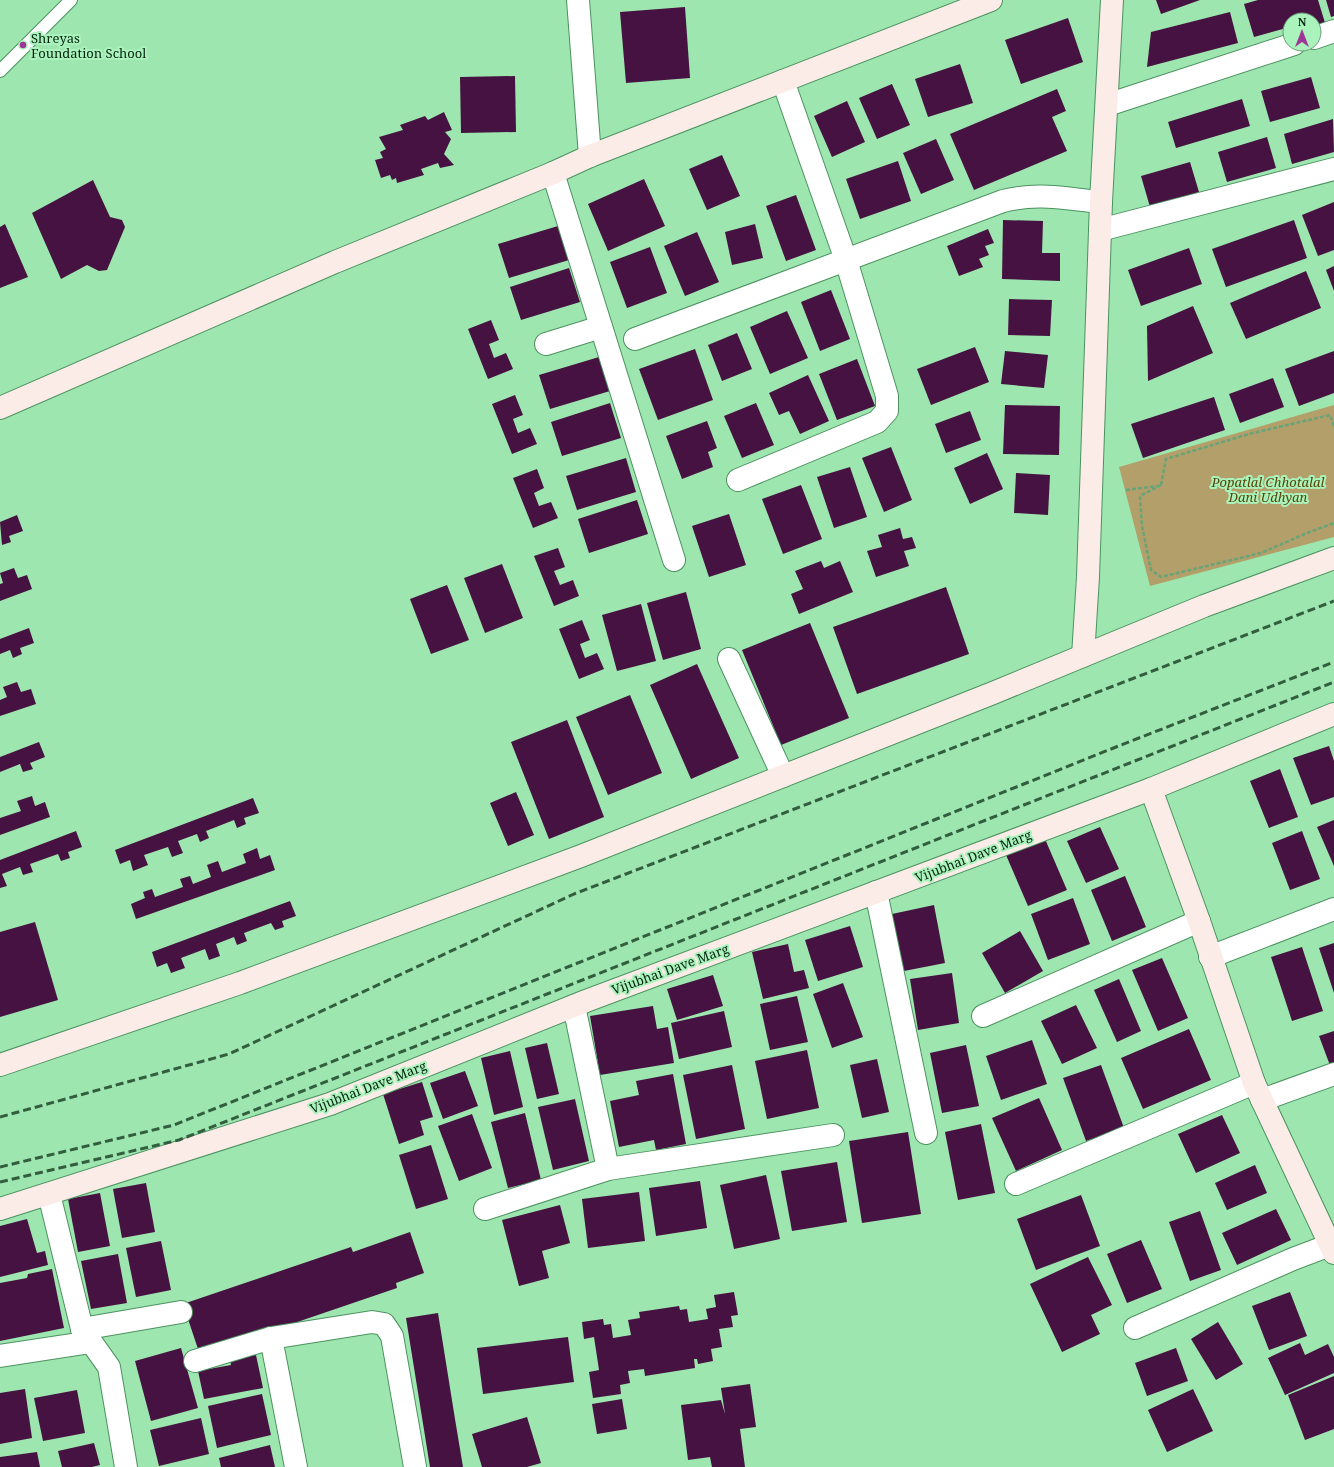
<svg xmlns="http://www.w3.org/2000/svg" width="1334" height="1467" viewBox="0 0 1334 1467" font-family="'Noto Serif',serif">
	<rect width="100%" height="100%" fill="#9ee6af"/>
	<polygon fill="#b29f69" points="1334,405 1334,537 1150,586 1119,467"/>
	<g fill="#461241">
		<polygon points="1156,0 1200,0 1161,14"/>
		<polygon points="1258,0 1318,0 1326,26 1314,29 1314,20 1290,20 1290,27 1254,37 1244,4"/>
		<polygon points="1326,0 1334,0 1334,16 1331,17"/>
		<polygon points="685,7 690,78 626,83 620,12"/>
		<polygon points="1230,12 1238,43 1147,67 1151,32"/>
		<polygon points="1068,18 1083,62 1021,84 1005,40"/>
		<polygon points="960,64 973,103 928,117 915,79"/>
		<polygon points="515,76 516,132 461,133 460,77"/>
		<polygon points="1311,77 1320,108 1270,122 1261,91"/>
		<polygon points="892,84 910,125 877,139 859,98"/>
		<polygon points="1057,89 1066,111 1052,117 1067,151 974,190 950,134"/>
		<polygon points="1242,99 1250,126 1176,148 1168,122"/>
		<polygon points="847,101 865,142 832,157 814,116"/>
		<polygon points="444,112 452,130 445,132 451,139 444,154 454,165 440,168 438,163 421,169 424,175 397,183 396,178 392,180 390,175 381,178 375,160 383,158 380,152 386,149 379,137 403,130 400,125 425,116 428,120"/>
		<polygon points="1333,119 1334,152 1292,164 1284,134"/>
		<polygon points="1267,137 1276,168 1227,182 1218,152"/>
		<polygon points="936,139 954,180 921,194 903,153"/>
		<polygon points="722,155 740,196 707,210 689,169"/>
		<polygon points="898,161 911,201 860,219 846,179"/>
		<polygon points="1190,162 1199,192 1150,207 1141,176"/>
		<polygon points="644,179 665,226 608,251 588,204"/>
		<polygon points="93,180 110,217 122,220 125,227 107,270 99,271 87,265 61,279 32,213"/>
		<polygon points="796,195 816,250 786,261 766,206"/>
		<polygon points="1334,202 1334,250 1318,256 1302,215"/>
		<polygon points="1003,220 1043,221 1042,253 1060,253 1060,281 1002,279"/>
		<polygon points="1294,220 1307,258 1226,287 1212,249"/>
		<polygon points="5,224 28,277 0,288 0,227"/>
		<polygon points="755,224 763,258 732,265 725,232"/>
		<polygon points="558,226 569,260 509,278 498,244"/>
		<polygon points="988,229 994,243 985,246 989,255 979,259 983,267 959,276 947,246"/>
		<polygon points="697,232 719,282 685,296 664,246"/>
		<polygon points="650,247 667,293 627,308 610,262"/>
		<polygon points="1189,248 1202,284 1141,306 1128,270"/>
		<polygon points="1334,266 1334,291 1326,270"/>
		<polygon points="569,268 580,302 521,320 510,287"/>
		<polygon points="1306,271 1321,308 1246,339 1230,303"/>
		<polygon points="831,290 850,339 820,351 801,302"/>
		<polygon points="1009,299 1052,300 1050,336 1008,335"/>
		<polygon points="1193,306 1213,353 1148,381 1147,326"/>
		<polygon points="787,311 808,358 770,374 750,327"/>
		<polygon points="491,320 499,340 489,344 494,358 506,353 513,369 488,379 468,329"/>
		<polygon points="737,333 752,369 722,381 708,345"/>
		<polygon points="975,347 989,382 931,405 917,369"/>
		<polygon points="695,349 713,400 658,420 639,369"/>
		<polygon points="1005,351 1048,355 1044,388 1001,384"/>
		<polygon points="1334,351 1334,393 1299,406 1285,369"/>
		<polygon points="599,357 610,391 550,409 539,375"/>
		<polygon points="857,359 875,406 837,420 819,374"/>
		<polygon points="808,375 829,421 800,434 789,411 779,415 769,393"/>
		<polygon points="1273,378 1284,407 1240,423 1229,394"/>
		<polygon points="515,395 523,415 513,419 518,433 530,428 537,444 512,454 492,404"/>
		<polygon points="1214,397 1225,430 1143,458 1131,424"/>
		<polygon points="610,403 621,438 562,456 551,422"/>
		<polygon points="756,403 774,445 742,458 724,416"/>
		<polygon points="1005,405 1060,406 1059,455 1003,454"/>
		<polygon points="970,411 981,440 946,453 935,424"/>
		<polygon points="707,421 717,448 708,452 713,467 682,479 666,436"/>
		<polygon points="891,447 912,500 884,512 862,458"/>
		<polygon points="987,453 1003,489 970,504 954,468"/>
		<polygon points="626,458 636,492 577,510 566,476"/>
		<polygon points="850,467 867,517 834,528 817,477"/>
		<polygon points="537,469 544,488 534,493 539,506 551,502 558,518 533,528 513,478"/>
		<polygon points="1016,473 1050,475 1048,515 1014,513"/>
		<polygon points="801,485 822,539 783,554 762,499"/>
		<polygon points="637,500 648,534 589,553 578,519"/>
		<polygon points="729,514 746,565 709,577 692,526"/>
		<polygon points="17,515 23,531 9,536 11,542 2,545 0,522"/>
		<polygon points="900,528 903,539 912,537 916,548 904,551 909,566 876,577 867,551 882,547 878,535"/>
		<polygon points="558,548 565,567 554,571 560,585 573,580 579,596 554,606 534,556"/>
		<polygon points="821,561 824,568 840,561 853,592 799,614 791,594 803,589 795,571"/>
		<polygon points="502,564 523,618 485,633 464,578"/>
		<polygon points="14,568 18,578 27,575 32,589 0,601 0,584 3,583 0,573"/>
		<polygon points="447,585 469,640 431,654 410,599"/>
		<polygon points="946,587 969,654 857,694 833,627"/>
		<polygon points="686,592 701,649 663,660 647,603"/>
		<polygon points="641,604 656,661 617,671 602,615"/>
		<polygon points="582,620 590,640 580,644 585,658 597,653 604,669 579,679 559,629"/>
		<polygon points="810,623 849,718 781,745 742,650"/>
		<polygon points="29,628 34,643 20,648 22,654 13,658 10,650 0,654 0,639"/>
		<polygon points="697,664 739,758 691,779 650,685"/>
		<polygon points="17,682 21,692 31,689 36,704 0,716 0,700 7,697 3,687"/>
		<polygon points="630,695 662,773 608,795 576,717"/>
		<polygon points="567,720 604,817 549,839 511,742"/>
		<polygon points="39,742 45,757 30,763 33,769 23,772 20,764 0,772 0,757"/>
		<polygon points="1329,746 1334,761 1334,797 1311,805 1293,758"/>
		<polygon points="1280,769 1298,817 1269,828 1250,781"/>
		<polygon points="516,792 534,835 508,846 490,803"/>
		<polygon points="32,796 35,806 45,802 50,817 0,835 0,818 21,811 17,801"/>
		<polygon points="253,798 259,813 244,818 246,824 237,828 234,820 206,831 209,838 200,842 197,834 178,841 183,853 172,857 168,847 144,855 148,865 133,871 130,860 120,864 115,850"/>
		<polygon points="1334,820 1334,866 1317,827"/>
		<polygon points="1100,827 1119,869 1086,883 1067,841"/>
		<polygon points="76,831 82,847 68,852 70,858 61,861 58,854 30,864 33,872 23,875 20,867 2,874 7,886 0,888 0,860"/>
		<polygon points="1302,831 1320,879 1290,890 1272,843"/>
		<polygon points="1045,839 1067,890 1028,906 1006,855"/>
		<polygon points="257,848 260,859 270,855 275,870 136,919 131,904 145,898 143,892 152,889 155,897 183,887 180,879 190,876 193,884 211,877 207,865 218,861 222,872 246,863 243,854"/>
		<polygon points="1125,876 1146,927 1112,941 1091,890"/>
		<polygon points="1073,898 1090,944 1048,960 1031,914"/>
		<polygon points="290,901 296,916 282,921 284,927 275,930 271,923 244,933 247,941 237,945 234,937 216,944 220,956 209,960 205,949 181,958 185,968 171,973 167,963 157,967 152,952"/>
		<polygon points="934,905 945,963 904,971 892,914"/>
		<polygon points="35,922 58,1000 0,1017 0,932"/>
		<polygon points="850,926 863,967 818,981 805,940"/>
		<polygon points="1020,931 1043,971 1005,993 982,953"/>
		<polygon points="1334,943 1334,993 1319,948"/>
		<polygon points="788,944 794,972 804,970 809,988 763,999 752,952"/>
		<polygon points="1302,947 1323,1011 1292,1021 1271,957"/>
		<polygon points="1162,958 1188,1018 1158,1031 1132,970"/>
		<polygon points="952,973 959,1023 918,1030 910,979"/>
		<polygon points="713,975 723,1006 677,1020 667,989"/>
		<polygon points="1119,979 1141,1031 1117,1042 1094,990"/>
		<polygon points="843,983 863,1037 832,1048 813,994"/>
		<polygon points="797,996 808,1042 770,1050 760,1004"/>
		<polygon points="1076,1005 1097,1048 1062,1064 1041,1021"/>
		<polygon points="653,1006 657,1029 668,1027 674,1063 600,1075 590,1016"/>
		<polygon points="724,1011 732,1047 679,1059 671,1023"/>
		<polygon points="1189,1029 1211,1080 1143,1109 1121,1058"/>
		<polygon points="1334,1031 1334,1067 1331,1068 1319,1036"/>
		<polygon points="1032,1040 1047,1084 1001,1100 986,1056"/>
		<polygon points="547,1043 559,1094 537,1099 525,1048"/>
		<polygon points="966,1045 979,1106 942,1113 930,1053"/>
		<polygon points="807,1050 819,1108 767,1119 755,1061"/>
		<polygon points="510,1051 523,1107 494,1115 481,1058"/>
		<polygon points="877,1059 889,1112 862,1118 850,1065"/>
		<polygon points="732,1065 745,1129 696,1139 683,1075"/>
		<polygon points="1101,1065 1124,1128 1086,1141 1063,1078"/>
		<polygon points="465,1071 478,1106 443,1119 430,1083"/>
		<polygon points="673,1074 686,1144 656,1150 654,1140 619,1147 610,1101 639,1095 636,1081"/>
		<polygon points="422,1082 433,1117 420,1121 424,1135 399,1144 383,1094"/>
		<polygon points="1039,1098 1062,1150 1016,1171 992,1118"/>
		<polygon points="575,1099 589,1161 553,1170 538,1107"/>
		<polygon points="525,1113 541,1180 508,1188 491,1122"/>
		<polygon points="472,1114 492,1168 459,1181 438,1126"/>
		<polygon points="1222,1115 1240,1153 1196,1173 1178,1134"/>
		<polygon points="981,1124 995,1193 958,1200 945,1132"/>
		<polygon points="908,1132 921,1214 862,1223 849,1141"/>
		<polygon points="431,1145 448,1199 416,1209 399,1155"/>
		<polygon points="837,1162 847,1222 792,1231 781,1171"/>
		<polygon points="1255,1165 1267,1193 1227,1210 1215,1183"/>
		<polygon points="766,1175 780,1239 734,1249 720,1185"/>
		<polygon points="700,1181 707,1228 656,1236 649,1188"/>
		<polygon points="146,1183 155,1232 122,1238 113,1189"/>
		<polygon points="639,1192 645,1241 588,1248 582,1199"/>
		<polygon points="100,1193 110,1246 78,1252 68,1199"/>
		<polygon points="1081,1195 1100,1246 1036,1270 1017,1219"/>
		<polygon points="560,1205 570,1243 542,1251 549,1278 519,1286 502,1220"/>
		<polygon points="1276,1209 1291,1240 1237,1265 1222,1233"/>
		<polygon points="1200,1211 1221,1270 1190,1281 1169,1222"/>
		<polygon points="27,1219 37,1253 45,1251 48,1265 0,1277 0,1226"/>
		<polygon points="410,1232 424,1273 396,1283 397,1288 200,1355 183,1304 351,1247 353,1252"/>
		<polygon points="1141,1240 1162,1289 1127,1303 1107,1254"/>
		<polygon points="161,1241 171,1290 136,1297 126,1248"/>
		<polygon points="118,1254 127,1303 91,1309 81,1261"/>
		<polygon points="1088,1257 1112,1305 1091,1315 1100,1334 1062,1352 1030,1284"/>
		<polygon points="52,1269 64,1328 0,1341 0,1283 27,1278 28,1274"/>
		<polygon points="734,1292 738,1315 731,1316 733,1327 719,1329 722,1347 711,1349 713,1361 698,1364 697,1359 694,1359 695,1368 645,1376 644,1369 628,1371 630,1383 620,1385 621,1394 593,1398 589,1372 599,1370 594,1337 584,1339 582,1322 603,1319 604,1325 611,1324 613,1338 631,1335 628,1320 640,1318 639,1312 679,1306 680,1310 687,1309 689,1322 708,1319 706,1309 716,1307 714,1295"/>
		<polygon points="1290,1292 1307,1336 1269,1350 1252,1306"/>
		<polygon points="438,1313 455,1419 463,1467 430,1467 406,1318"/>
		<polygon points="1218,1322 1243,1364 1216,1380 1191,1339"/>
		<polygon points="568,1337 574,1382 483,1394 477,1348"/>
		<polygon points="1300,1343 1305,1355 1328,1344 1334,1357 1334,1373 1285,1395 1268,1358"/>
		<polygon points="181,1348 198,1408 151,1421 135,1361"/>
		<polygon points="1176,1348 1188,1381 1147,1396 1135,1363"/>
		<polygon points="246,1351 249,1356 256,1355 263,1388 204,1399 198,1371 231,1365 229,1354"/>
		<polygon points="1334,1376 1334,1429 1305,1440 1288,1395"/>
		<polygon points="750,1384 756,1427 740,1429 745,1467 712,1467 710,1457 688,1460 681,1405 721,1400 725,1414 721,1388"/>
		<polygon points="25,1389 32,1438 0,1444 0,1393"/>
		<polygon points="1193,1389 1213,1431 1167,1452 1148,1410"/>
		<polygon points="77,1390 85,1433 43,1441 34,1398"/>
		<polygon points="262,1394 271,1435 217,1448 208,1406"/>
		<polygon points="622,1399 627,1429 597,1434 592,1404"/>
		<polygon points="527,1417 541,1463 527,1467 482,1467 472,1434"/>
		<polygon points="201,1418 209,1454 159,1466 150,1430"/>
		<polygon points="94,1443 100,1465 92,1467 62,1467 58,1451"/>
		<polygon points="270,1445 275,1467 221,1467 219,1458"/>
		<polygon points="37,1452 40,1467 0,1467 0,1457"/>
	</g>
	<g fill="none" stroke-linecap="round" stroke-linejoin="round">
		<defs>
			<polyline id="lane" points="0,71 71,0"/>
			<g id="street">
				<polyline points="578,0 590,156"/>
				<polyline points="1314,38 1334,31"/>
				<polyline points="1107,105 1294,44"/>
				<polyline points="553,173 674,560"/>
				<polyline points="1100,230 1334,169"/>
				<path d="M635,339l368,-138c35,-9 63,-2 98,1"/>
				<polyline points="546,344 601,327"/>
				<polyline points="738,480 877,422 887,411 887,396 846,260 783,81"/>
				<polyline points="729,659 783,776"/>
				<polyline points="876,892 926,1133"/>
				<polyline points="1210,957 1334,909"/>
				<polyline points="574,1006 608,1169"/>
				<polyline points="983,1016 1199,921"/>
				<polyline points="1262,1100 1334,1074"/>
				<polyline points="1016,1184 1254,1083"/>
				<polyline points="49,1194 82,1329 109,1367 126,1467"/>
				<polyline points="485,1209 608,1169 833,1135"/>
				<polyline points="1135,1328 1293,1259 1330,1245"/>
				<polyline points="82,1329 181,1312"/>
				<polyline points="0,1356 91,1342"/>
				<polyline points="195,1361 271,1338"/>
				<polyline points="296,1467 271,1338 372,1322 384,1324 392,1336 415,1467"/>
			</g>
			<g id="secondary">
				<polyline points="0,408 335,262 553,173 590,156 991,0"/>
				<polyline points="1083,656 1088,577 1101,202 1112,0"/>
				<polyline points="1151,789 1199,921 1254,1083 1334,1253"/>
				<polyline points="0,1065 240,983 581,856 993,693 1204,606 1334,558"/>
				<polyline points="0,1209 330,1104 586,1001 1151,789 1334,714"/>
			</g>
		</defs>
		<use href="#lane" stroke="#4c9260" stroke-width="14"/>
		<use href="#street" stroke="#4c9260" stroke-width="24"/>
		<use href="#secondary" stroke="#4c9260" stroke-width="24"/>
		<g stroke="#69a378" stroke-width="2.5" stroke-dasharray="4 2" stroke-linecap="butt">
			<polyline points="1161,485 1140,496 1142,526 1151,570 1161,577 1261,553 1307,533 1334,523"/>
			<polyline points="1161,485 1166,459 1249,434 1330,415 1334,427"/>
			<polyline points="1126,490 1157,486"/>
		</g>
		<use href="#lane" stroke="#fff" stroke-width="12"/>
		<use href="#street" stroke="#fff" stroke-width="22"/>
		<use href="#secondary" stroke="#fbece8" stroke-width="22"/>
		<g stroke="#325d3e" stroke-width="3" stroke-dasharray="8 4" stroke-linecap="butt">
			<polyline points="0,1117 229,1054 574,894 1334,601"/>
			<polyline points="0,1167 174,1125 1121,745 1334,662"/>
			<polyline points="0,1182 179,1140 1334,682"/>
		</g>
	</g>
	<circle fill="#9f3596" stroke="#abf3bc" stroke-width="1.5" cx="23" cy="45" r="4"/>
	<g text-anchor="middle" stroke-width="4" stroke-linejoin="round" paint-order="stroke">
		<g font-size="13" fill="#04220e" stroke="#abf3bc" text-anchor="start">
			<text x="31" y="43">Shreyas<tspan x="31" dy="15">Foundation School</tspan></text>
		</g>
		<g font-size="13" font-style="italic" fill="#564505" stroke="#abf3bc">
			<text x="1268" y="487">Popatlal Chhotalal<tspan x="1268" dy="15">Dani Udhyan</tspan></text>
		</g>
		<g font-size="13" fill="#04220e" stroke="#abf3bc">
			<text transform="translate(973 856) rotate(-21)" y="5">Vijubhai Dave Marg</text>
			<text transform="translate(670 969) rotate(-20)" y="5">Vijubhai Dave Marg</text>
			<text transform="translate(368 1087) rotate(-21)" y="5">Vijubhai Dave Marg</text>
		</g>
	</g>
	<g transform="translate(1302 32)"><circle r="19" fill="#abf3bc" stroke="#689f76"/>
	<path d="M0-3L7 15L0 10L-7 15Z" fill="#9f3596"/>
	<text y="-6" font-size="11" font-weight="bold" text-anchor="middle" fill="#04220e">N</text>
	</g>
</svg>
